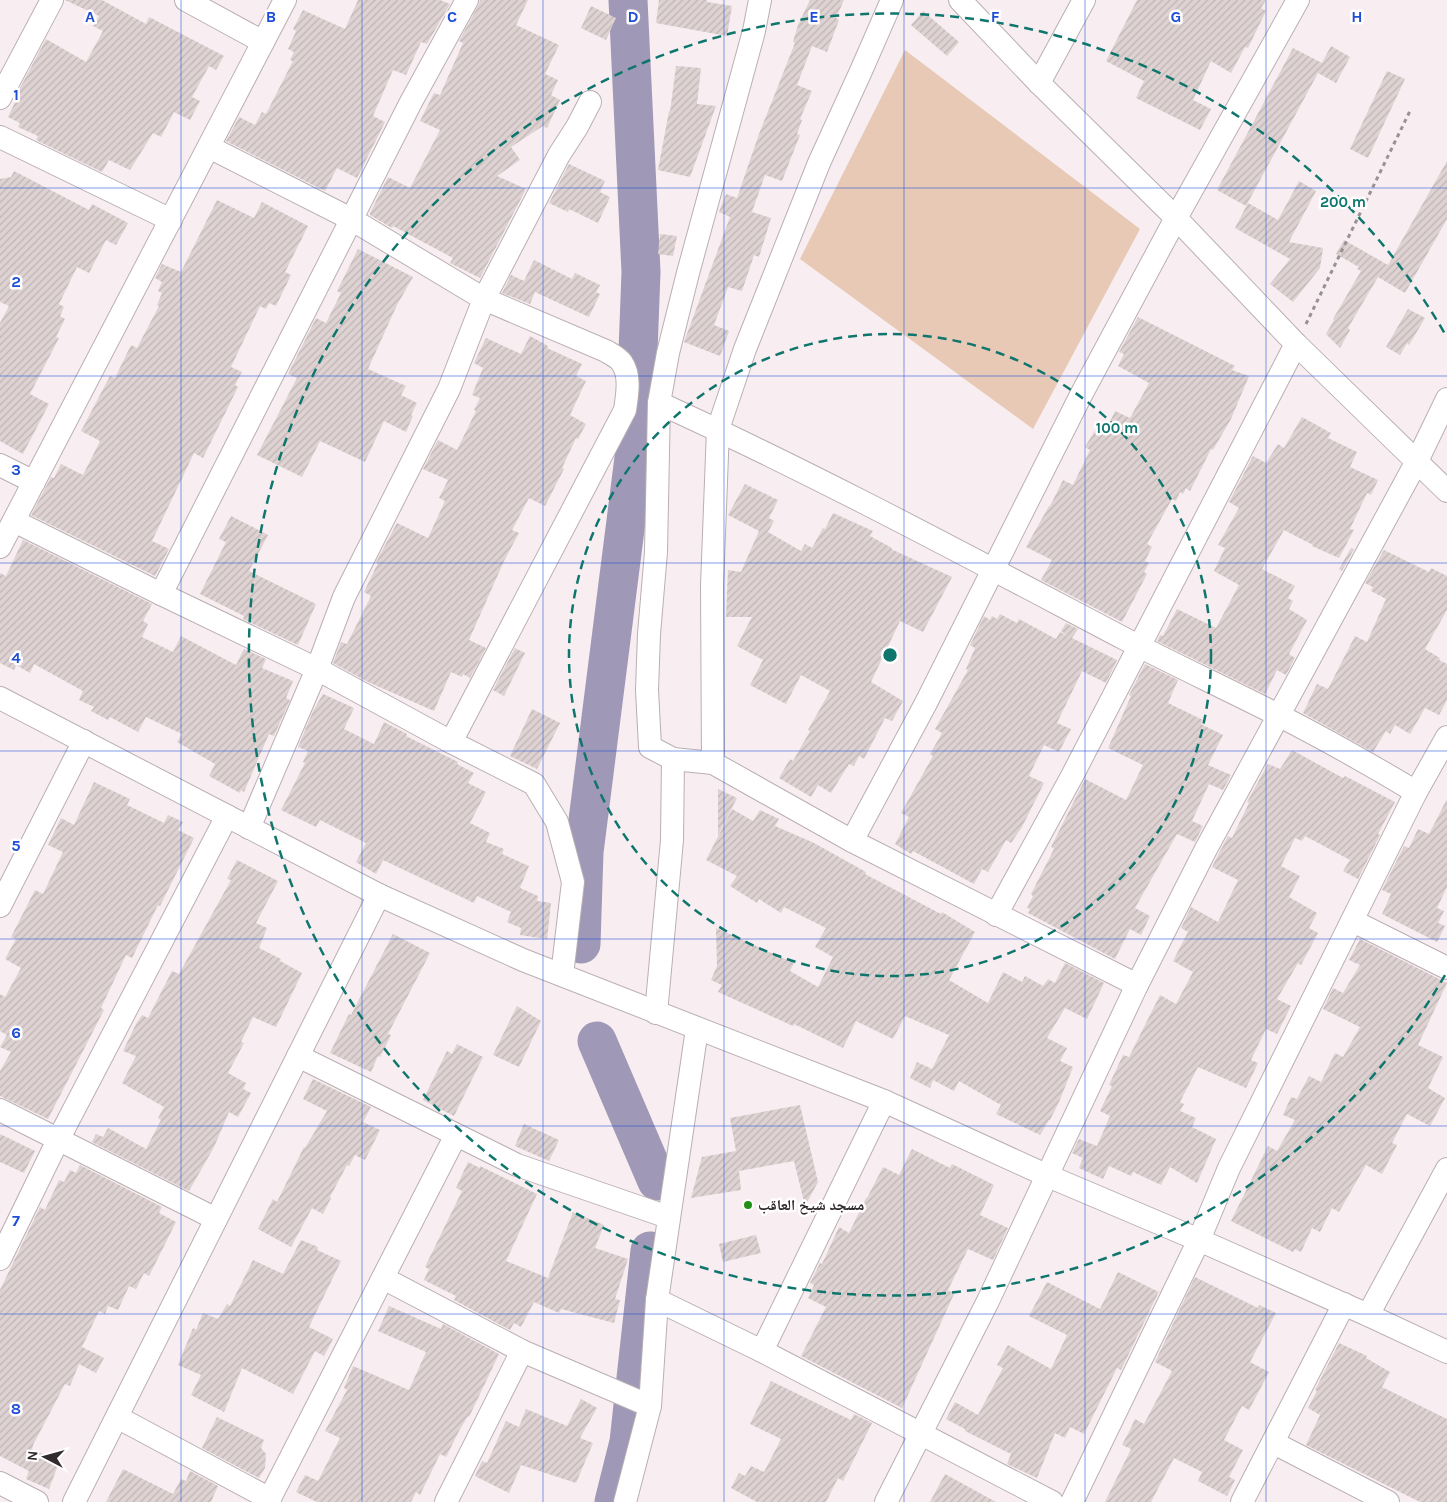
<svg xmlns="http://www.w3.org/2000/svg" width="1447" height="1502" viewBox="0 0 1447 1502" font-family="Karla,'Noto Naskh Arabic',sans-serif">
	<defs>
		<pattern id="building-hatch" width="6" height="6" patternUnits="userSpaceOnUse" patternTransform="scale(1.25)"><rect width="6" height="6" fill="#ded3d2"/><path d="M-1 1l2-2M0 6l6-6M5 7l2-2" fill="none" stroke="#bfb5b4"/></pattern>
	</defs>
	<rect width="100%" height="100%" fill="#f8edf0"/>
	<polygon fill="#e7c9b6" points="905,50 1140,229 1033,429 800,259"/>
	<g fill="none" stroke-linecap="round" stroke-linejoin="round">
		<g stroke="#9f98b6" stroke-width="39">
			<polyline points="581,944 584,852 634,458 641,272 628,0"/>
			<polyline points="597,1041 657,1181"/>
			<polyline points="614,1502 629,1442 650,1251"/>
		</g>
	</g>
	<g fill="url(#building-hatch)">
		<polygon points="65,0 102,0 146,24 149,17 224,56 216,70 209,66 192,97 200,101 190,120 174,112 161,137 153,133 130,170 109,160 102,172 36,140 38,136 18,127 20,123 8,117 16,100 14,99 46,39 86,62 103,31 93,26 99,16"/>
		<polygon points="358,0 440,0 450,4 427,44 421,42 406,75 393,70 373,116 385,122 357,178 337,168 325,191 226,141 239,117 255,125 262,112 266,114 293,61 290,60 294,52 288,49 296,31 293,29 303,10 345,29"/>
		<polygon points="480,0 528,0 516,25 559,45 545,74 558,80 551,95 560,100 547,128 543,126 511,147 520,160 497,176 526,189 480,278 450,263 453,258 393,226 392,228 370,215 370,213 388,177 410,188 440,130 420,121 434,93 440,95 463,43 459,41 478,6"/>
		<polygon points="659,0 707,0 707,2 732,6 727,36 656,23"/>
		<polygon points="810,0 844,0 836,18 839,20 827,52 812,46 797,85 812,91 800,119 802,120 797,134 800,135 782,181 765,175 752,212 771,218 759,257 754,255 742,291 728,287 714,325 729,331 720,356 684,342 730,217 719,212 726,194 737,198 759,134 795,43 793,42 798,25"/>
		<polygon points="1137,0 1266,0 1261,8 1266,11 1248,48 1245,47 1231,73 1211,61 1193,100 1211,109 1200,130 1136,98 1144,81 1106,61"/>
		<polygon points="591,6 616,18 606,40 581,28"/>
		<polygon points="923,11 959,42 947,56 911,25"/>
		<polygon points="1331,46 1350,57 1336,83 1318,73 1246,206 1217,190 1293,48 1322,63"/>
		<polygon points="676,66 701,68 697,104 716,106 690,177 658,170 669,111 670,112"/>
		<polygon points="1387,71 1405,79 1368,158 1350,149"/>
		<polygon points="1447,161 1447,219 1405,293 1378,277 1348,328 1350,330 1340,348 1326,334 1334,320 1333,319 1361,271 1357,269 1359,267 1336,254 1344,240 1388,265"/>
		<polygon points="569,164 605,181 600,192 610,197 598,223 569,209 568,212 549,203"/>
		<polygon points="14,171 89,210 92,204 128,223 116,245 106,240 89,273 77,267 59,304 64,307 60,316 65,319 56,337 59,338 30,394 49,404 23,454 0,441 0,323 9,306 0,302 0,179 11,177"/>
		<polygon points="1299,181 1316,191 1289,242 1323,248 1320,268 1293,302 1270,284 1290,259 1235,228 1248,203 1278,220"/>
		<polygon points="217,200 254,218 262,202 308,226 285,272 291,275 276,306 269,303 266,309 260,306 231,367 242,372 235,385 238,387 203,458 194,453 152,541 169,549 155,576 31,515 51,477 54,478 61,464 83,475 100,441 81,431 110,376 115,378 131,345 137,348 159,306 157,305 162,293 158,291 162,282 155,278 162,264 181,272"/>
		<polygon points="660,234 677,236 673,256 658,254"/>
		<polygon points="358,249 413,277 397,305 368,369 406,386 401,395 417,403 411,415 413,416 406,432 384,421 365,462 320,441 302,477 257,455 297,378 288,374 316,318 326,323 341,293 337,291"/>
		<polygon points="534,260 572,279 575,273 600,285 596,292 600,294 589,317 535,292 530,304 502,293 511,275 524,281"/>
		<polygon points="1408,309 1425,318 1409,345 1407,343 1400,355 1386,347"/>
		<polygon points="1138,317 1235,366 1232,370 1249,376 1231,419 1213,450 1211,449 1190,491 1186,488 1183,494 1180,492 1176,501 1172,499 1147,544 1152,547 1145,561 1149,563 1144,572 1147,574 1122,622 1041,580 1052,560 1026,547 1049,506 1050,506 1063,480 1073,485 1090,450 1085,447 1100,422 1108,426 1115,411 1130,418 1149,383 1118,366 1124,354 1119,352"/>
		<polygon points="530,336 548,346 547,348 582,364 576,376 586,381 570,415 586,424 578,439 576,438 562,468 564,469 545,506 529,498 512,530 519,533 504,561 469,640 486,648 470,678 463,674 462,677 451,672 434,711 368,682 333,663 341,642 347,644 371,596 364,592 378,563 376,562 397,523 428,538 445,501 439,498 448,480 423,469 438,440 457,450 476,411 474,410 480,398 472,395 483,368 474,363 486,338 521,354"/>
		<polygon points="1302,417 1331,433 1328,438 1357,452 1350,467 1378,480 1371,495 1367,493 1350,529 1354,530 1339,558 1312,546 1313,545 1284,530 1262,569 1295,586 1288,598 1293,601 1289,609 1307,620 1289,654 1295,658 1286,675 1277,670 1265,694 1157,641 1160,635 1163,636 1177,609 1216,628 1239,585 1214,571 1225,548 1218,545 1239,508 1229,502 1253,456 1266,463 1278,444 1284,448"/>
		<polygon points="745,484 778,500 769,518 774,521 768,532 801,551 805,544 812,548 823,528 825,529 833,513 873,531 870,536 892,548 891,549 952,577 923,632 900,621 871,682 903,701 892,721 885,718 864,759 859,756 854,766 849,764 831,793 818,785 811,797 779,778 790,759 793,761 810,731 808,730 830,691 801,675 786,704 750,685 763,660 737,646 752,617 726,617 728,570 741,572 759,531 728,515"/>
		<polygon points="231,516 268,535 249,571 316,604 298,645 243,619 244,616 200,594 226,542 219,539"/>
		<polygon points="23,540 152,604 143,621 148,624 142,637 173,652 181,636 236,665 244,649 266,659 262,668 293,681 286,698 290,700 274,736 269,734 244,792 241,790 240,793 209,776 215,764 177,742 182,734 146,717 138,732 110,717 108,720 91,711 94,707 79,700 83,691 34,664 30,673 16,665 14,670 0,663 0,573 6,576"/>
		<polygon points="1351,548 1354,549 1342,571 1339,569"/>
		<polygon points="1384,550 1429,572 1431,568 1447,576 1447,610 1425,649 1440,658 1439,660 1447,664 1447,700 1439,715 1425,708 1410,734 1395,725 1390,734 1386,731 1373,752 1303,713 1317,684 1328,689 1355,636 1367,642 1386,599 1371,591 1373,587 1365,583"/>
		<polygon points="1000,614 1017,623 1019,619 1056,639 1060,632 1068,636 1061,631 1066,623 1078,629 1072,638 1117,660 1106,683 1082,671 1057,723 1071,729 1059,752 1044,745 1029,776 1044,783 1022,827 1011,843 1006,840 988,872 982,869 974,884 913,851 911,854 895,844 909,817 901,813 933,756 930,754 942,733 935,729 968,670 966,669 975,648 970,645 984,616 990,620 992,616 997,619"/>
		<polygon points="515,648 525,653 504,696 493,690"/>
		<polygon points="1145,664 1178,680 1168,703 1203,720 1201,724 1223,735 1208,765 1231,775 1223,790 1209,784 1192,821 1203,826 1195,842 1177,834 1135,908 1150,916 1141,935 1130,929 1115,959 1028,913 1030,909 1027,908 1033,896 1031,894 1054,849 1051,847 1085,779 1126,800 1143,765 1108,748 1131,696 1129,695"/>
		<polygon points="323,694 354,708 344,729 374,744 384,722 407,734 406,736 458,762 457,764 474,773 468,783 486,792 470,823 490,833 486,842 504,849 502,854 529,866 520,888 538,896 537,901 551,903 547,939 520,935 521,928 507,922 511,912 477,896 474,903 383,860 376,874 356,862 366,843 320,820 316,827 281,810 305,763 303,762 308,751 298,747 313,711"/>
		<polygon points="532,709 560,723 537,769 510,756"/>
		<polygon points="1292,750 1343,778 1345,776 1395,802 1378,834 1380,835 1358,879 1343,871 1350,860 1305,836 1302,841 1295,838 1281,866 1300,876 1289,897 1317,913 1309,928 1318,933 1301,965 1298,963 1277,999 1291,1006 1277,1034 1266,1029 1251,1060 1258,1063 1246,1088 1198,1067 1180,1102 1184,1104 1180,1111 1196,1118 1192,1127 1216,1139 1197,1183 1170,1167 1161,1185 1133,1172 1131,1176 1109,1166 1103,1179 1079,1168 1083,1158 1072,1153 1079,1139 1097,1146 1110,1116 1100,1111 1112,1086 1109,1085 1123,1055 1129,1057 1160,995 1176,1004 1193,972 1173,961 1188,932 1181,928 1191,907 1218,922 1238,880 1212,867 1218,855 1228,836 1232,838 1249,803 1247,802 1268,764 1280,769"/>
		<polygon points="94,782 130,799 127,805 164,823 168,815 183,822 178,830 194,838 160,906 158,905 132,958 126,955 101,1008 104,1010 48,1119 0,1096 0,1071 11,1052 0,1047 7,1035 0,1031 0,994 5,997 21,968 5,959 16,939 11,937 35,890 43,894 63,852 48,845 61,818 74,825"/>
		<polygon points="718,789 737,798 718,835"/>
		<polygon points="1447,799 1447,887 1437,908 1444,911 1438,923 1445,926 1437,942 1382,914 1391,894 1382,890 1404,846 1409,848 1418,829 1429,834"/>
		<polygon points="732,809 753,821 760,810 779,819 775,826 814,843 866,872 865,874 941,914 942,912 975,932 949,980 988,1003 1003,972 1022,982 1025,976 1043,986 1048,979 1055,983 1065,963 1104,983 1087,1019 1065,1008 1047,1038 1067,1048 1060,1061 1073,1067 1059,1102 1050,1120 1049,1120 1040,1135 996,1114 1001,1105 959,1081 954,1091 933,1080 930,1088 910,1078 917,1062 932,1069 949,1035 905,1016 893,1039 856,1021 843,1048 794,1024 793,1026 718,992 722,985 711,980 717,966 716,928 794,963 790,971 818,987 833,957 815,947 826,928 784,907 781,913 759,899 757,903 730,886 737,876 706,860"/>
		<polygon points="237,860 278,881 256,923 267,928 259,948 281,959 280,961 302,973 276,1027 253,1017 241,1042 244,1043 228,1073 246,1083 243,1089 251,1093 238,1117 229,1112 214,1147 189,1191 92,1142 96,1134 103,1137 108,1128 146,1149 161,1120 158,1118 164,1107 122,1083 136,1056 123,1051 136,1024 142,1015 148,1018 172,971 179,974 231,880 227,879"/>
		<polygon points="393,934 430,953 388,1034 391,1035 380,1057 378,1056 371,1072 330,1053 349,1014 351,1015"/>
		<polygon points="1360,939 1447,983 1418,1045 1443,1057 1428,1088 1445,1098 1430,1126 1407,1114 1392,1143 1397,1145 1382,1174 1366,1165 1339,1212 1332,1208 1320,1232 1312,1228 1301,1252 1295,1249 1293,1252 1231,1221 1268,1146 1277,1151 1295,1120 1283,1115 1291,1097 1297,1099 1309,1076 1321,1082 1335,1053 1343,1057 1360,1027 1323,1009 1333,988 1343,993 1360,965 1349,960"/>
		<polygon points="517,1006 541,1021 519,1067 493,1055"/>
		<polygon points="457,1044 483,1057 454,1116 423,1100 447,1051 452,1054"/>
		<polygon points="313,1079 371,1107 363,1122 380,1130 365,1160 355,1155 349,1166 347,1165 330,1197 331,1198 323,1214 312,1208 291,1247 258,1229 273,1199 277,1202 304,1147 305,1148 327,1111 303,1099"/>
		<polygon points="800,1105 818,1182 805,1206 794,1161 739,1171 741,1190 691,1198 702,1157 736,1151 730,1118"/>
		<polygon points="524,1124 559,1140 549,1161 515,1146"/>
		<polygon points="0,1134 35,1151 24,1173 0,1162"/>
		<polygon points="912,1149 950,1168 952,1164 994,1185 980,1215 1008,1228 993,1260 968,1249 948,1290 954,1294 902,1408 801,1356 826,1307 808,1298 814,1285 810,1283 820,1263 822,1264 839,1227 849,1233 866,1198 867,1198 883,1167 899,1175"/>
		<polygon points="468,1162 480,1168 480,1166 537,1194 506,1261 548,1278 573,1212 604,1225 595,1248 628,1259 615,1299 620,1300 614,1323 561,1309 559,1313 534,1302 521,1327 514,1323 510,1330 454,1300 456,1296 424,1280 429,1269 425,1267 462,1191 456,1188"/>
		<polygon points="80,1165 162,1207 159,1213 176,1222 149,1276 144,1273 136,1289 129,1286 118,1310 108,1306 105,1314 99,1311 82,1347 104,1358 96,1373 79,1364 70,1386 65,1384 33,1445 32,1450 60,1460 49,1489 26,1479 29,1471 0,1456 0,1290 40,1207 45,1210 59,1180 64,1182 70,1170 76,1173"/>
		<polygon points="756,1235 761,1253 723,1262 719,1244"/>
		<polygon points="301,1240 318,1247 317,1250 341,1261 309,1327 333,1339 324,1356 315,1351 293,1394 242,1368 224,1412 191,1395 201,1375 178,1365 193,1328 196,1330 203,1313 218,1319 227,1304 230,1306 253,1260 283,1274"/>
		<polygon points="1118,1272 1159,1292 1164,1281 1121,1370 1117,1368 1084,1434 1070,1427 1065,1438 1055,1433 1037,1478 1007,1464 1011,1454 965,1431 965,1429 946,1419 955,1402 978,1415 1003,1368 997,1365 1008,1345 1051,1369 1067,1335 1029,1316 1047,1282 1100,1309"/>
		<polygon points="1195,1277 1258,1308 1259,1305 1276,1313 1250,1362 1269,1372 1249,1410 1242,1406 1224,1440 1243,1450 1229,1477 1235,1480 1227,1496 1198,1481 1202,1472 1174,1458 1151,1502 1105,1502 1131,1449 1122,1445 1131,1428 1135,1419 1144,1424 1172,1371 1155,1362"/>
		<polygon points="389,1306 441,1329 443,1324 499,1354 469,1417 468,1416 460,1429 446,1457 440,1454 420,1495 416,1492 411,1502 317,1502 296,1492 305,1475 318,1481 340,1438 325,1431 347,1390 344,1388 353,1366 409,1390 426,1352 378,1331"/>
		<polygon points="1339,1343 1367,1356 1366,1358 1390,1372 1382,1387 1447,1419 1447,1502 1420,1502 1306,1445 1320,1415 1308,1408 1317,1391 1315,1390"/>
		<polygon points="771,1381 851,1420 854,1414 872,1423 843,1481 838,1478 826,1502 757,1502 731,1488 739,1473 745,1476 751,1466 764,1472 781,1439 750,1424"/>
		<polygon points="581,1399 597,1408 580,1438 593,1443 576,1483 521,1465 509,1493 475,1476 482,1461 487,1463 506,1421 519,1427 526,1409 567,1426"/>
		<polygon points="217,1417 264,1440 261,1448 266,1454 265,1468 259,1478 202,1448"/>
		<polygon points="123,1469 173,1494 181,1479 186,1481 190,1471 218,1486 211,1502 106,1502"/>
		<polygon points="945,1474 996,1502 930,1502"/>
	</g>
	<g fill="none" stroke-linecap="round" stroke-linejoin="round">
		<defs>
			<g id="street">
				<polyline points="186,0 263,42"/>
				<polyline points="760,0 754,31 688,273 668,353 659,403 656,552 649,634 647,690 650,747 673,759 713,763 852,841 1137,985"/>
				<polyline points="960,0 1039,83 1176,218 1296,344 1447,491"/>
				<polyline points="1039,83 1084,0"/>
				<polyline points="0,98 52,0"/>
				<polyline points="0,137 171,220"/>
				<path d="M209,147l142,72 133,80 122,52c5,3 13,7 16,12 9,13 5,33 3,47l-174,332"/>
				<path d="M659,403c158,72 312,155 466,236 50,26 102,50 153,76 47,24 93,50 138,77"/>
				<polyline points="0,465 34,482"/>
				<polyline points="14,521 161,594 317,669 451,742 534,784 557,822 573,882 562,975"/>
				<polyline points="0,547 285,0"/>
				<polyline points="161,594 411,102 467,0"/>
				<polyline points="0,698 379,895 523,960 884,1101 1048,1176 1199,1240 1368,1315 1447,1352"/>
				<polyline points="713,763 712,586 718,429 745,349 819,163 861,71 892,0"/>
				<polyline points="249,828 317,669 344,597 449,389 484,299 559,155 577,127 590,102"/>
				<polyline points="852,841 926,703 1081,395 1176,218 1298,0"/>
				<polyline points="0,906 84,741"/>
				<polyline points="996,915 1071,778 1296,344"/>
				<polyline points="1353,921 1447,968"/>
				<polyline points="656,1013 672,840 673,759"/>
				<polyline points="298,1056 517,1165 668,1217"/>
				<polyline points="0,1110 216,1219"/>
				<polyline points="0,1259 58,1140 227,816"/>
				<polyline points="383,1278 522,1351 650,1406"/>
				<polyline points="657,1300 762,1351 1052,1502"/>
				<polyline points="1368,1315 1447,1169"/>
				<polyline points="762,1351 884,1101"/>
				<polyline points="117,1417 270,1499"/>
				<polyline points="1274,1443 1388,1502"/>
				<polyline points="0,1483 37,1502"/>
				<polyline points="74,1502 379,895"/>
				<polyline points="268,1502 456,1135"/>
				<polyline points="446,1502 522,1351"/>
				<polyline points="625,1502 650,1406 657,1300 697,1029"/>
				<polyline points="886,1502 988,1301 1137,985 1206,849 1417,461 1447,399"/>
				<polyline points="1072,1502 1199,1240 1229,1168 1416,792 1447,737"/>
				<polyline points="1242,1502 1344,1304"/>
			</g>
		</defs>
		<use href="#street" stroke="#baafb3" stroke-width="24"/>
		<polyline stroke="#999294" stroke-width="3" stroke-dasharray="4 4" stroke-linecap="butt" points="1306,324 1410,111"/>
		<use href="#street" stroke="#fff" stroke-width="22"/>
	</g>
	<path fill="none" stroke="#1d4ed8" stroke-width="1" stroke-opacity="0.55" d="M181,0v1502M362,0v1502M543,0v1502M724,0v1502M904,0v1502M1085,0v1502M1266,0v1502M0,188h1447M0,376h1447M0,563h1447M0,751h1447M0,939h1447M0,1126h1447M0,1314h1447"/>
	<g fill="none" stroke="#0f766e" stroke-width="2.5" stroke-dasharray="9 6">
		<circle cx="890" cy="655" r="321"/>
		<path d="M1445 975A641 641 0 1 1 1445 334"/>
	</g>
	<circle fill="#219018" stroke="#fffdfd" stroke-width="2" cx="748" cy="1205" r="5"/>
	<g text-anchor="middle" stroke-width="5" stroke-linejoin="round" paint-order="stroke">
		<g font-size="15" font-weight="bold" fill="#2f2b2c" stroke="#fffdfd" text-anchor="start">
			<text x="758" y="1210">مسجد شيخ العاقب</text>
		</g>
	</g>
	<g font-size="16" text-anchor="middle" font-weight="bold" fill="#1d4ed8" stroke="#fffdfd" stroke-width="5" stroke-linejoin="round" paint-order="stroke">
		<text x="90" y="22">A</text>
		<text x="271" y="22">B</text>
		<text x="452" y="22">C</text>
		<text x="633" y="22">D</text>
		<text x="814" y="22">E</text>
		<text x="995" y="22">F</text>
		<text x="1176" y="22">G</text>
		<text x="1357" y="22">H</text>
		<text x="16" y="100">1</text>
		<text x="16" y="287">2</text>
		<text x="16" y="475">3</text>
		<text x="16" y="663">4</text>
		<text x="16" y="851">5</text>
		<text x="16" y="1038">6</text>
		<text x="16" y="1226">7</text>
		<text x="16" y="1414">8</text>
	</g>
	<circle cx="890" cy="655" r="8" fill="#0f766e" stroke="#fffdfd" stroke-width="2.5"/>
	<g font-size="15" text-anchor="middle" font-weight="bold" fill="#0f766e" stroke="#fffdfd" stroke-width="5" stroke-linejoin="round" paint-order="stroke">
		<text x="1343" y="207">200 m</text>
		<text x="1117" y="433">100 m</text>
	</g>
	<g transform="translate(45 1457) rotate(276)" stroke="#fffdfd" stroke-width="4" paint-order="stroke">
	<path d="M0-4L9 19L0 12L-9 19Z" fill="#2f2b2c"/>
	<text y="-8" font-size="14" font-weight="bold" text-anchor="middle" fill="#2f2b2c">N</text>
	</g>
</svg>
